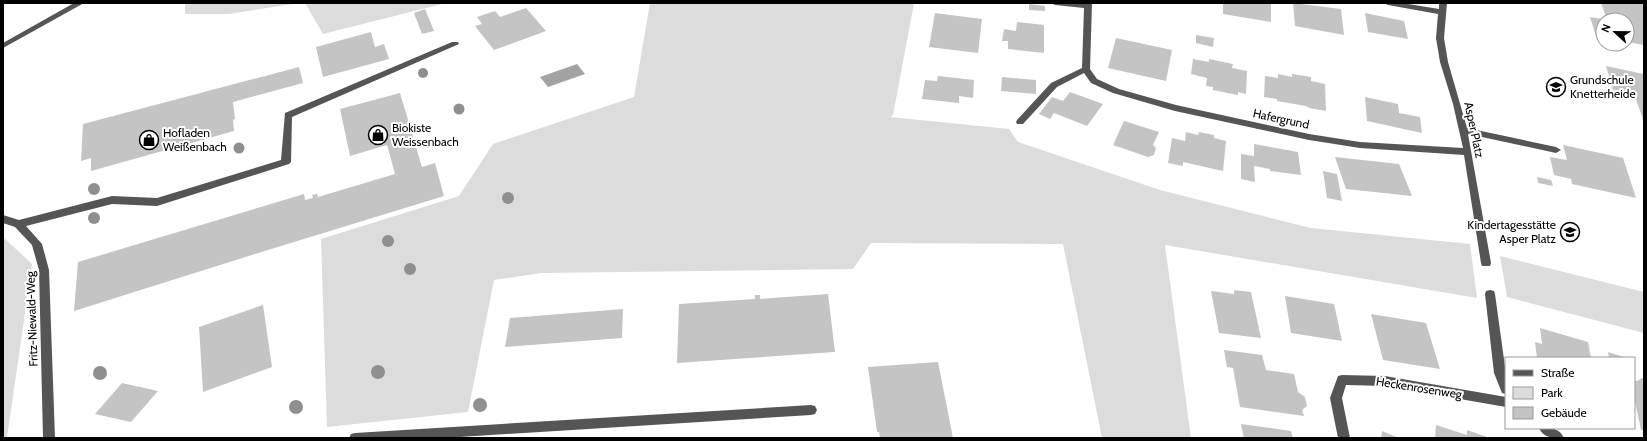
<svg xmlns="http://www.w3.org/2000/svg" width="1647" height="441" viewBox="0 0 1647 441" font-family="Cabin,sans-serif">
	<rect width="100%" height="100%" fill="#fff"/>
	<g fill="#dcdcdc">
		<polygon points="185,3 299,3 229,14 185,14"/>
		<polygon points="305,3 446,3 323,34"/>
		<polygon points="650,3 914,3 893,115 890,117 1009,129 1018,142 1160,190 1311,228 1470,244 1477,298 1165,245 1191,438 1102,438 1063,244 871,243 853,269 541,273 494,280 468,412 327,427 321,239 459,196 493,144 634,97"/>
		<polygon points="3,237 32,264 7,438 3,438"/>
		<polygon points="1500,256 1644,292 1644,333 1507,297"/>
	</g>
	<polygon fill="#a3a3a3" points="577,64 585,74 548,87 540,77"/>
	<g fill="#c4c4c4">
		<polygon points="1223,3 1271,3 1271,22 1223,14"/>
		<polygon points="1293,3 1341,9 1344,35 1295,26"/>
		<polygon points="1601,3 1644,3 1644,45 1627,42 1627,20 1607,20"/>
		<polygon points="1029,4 1045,6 1045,11 1029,10"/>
		<polygon points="526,8 546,31 494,50 475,26 482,24 477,17 495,11 500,17"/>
		<polygon points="425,9 434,31 422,34 414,13"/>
		<polygon points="935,13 982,19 978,53 929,47"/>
		<polygon points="1365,13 1404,21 1408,39 1368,32"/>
		<polygon points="1590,17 1603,19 1603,37 1596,36"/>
		<polygon points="1017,22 1044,25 1044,53 1008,49 1008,41 1002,41 1004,29 1016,31"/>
		<polygon points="371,32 375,47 384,44 389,59 323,77 316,47"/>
		<polygon points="1196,35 1214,38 1213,47 1196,43"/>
		<polygon points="1116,38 1172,50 1166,81 1108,68"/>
		<polygon points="1193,59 1209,62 1209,59 1233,64 1232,68 1247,71 1246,94 1238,92 1238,95 1213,90 1213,87 1206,86 1207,78 1191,74"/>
		<polygon points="1606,66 1644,74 1644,122 1634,94 1613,90"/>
		<polygon points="299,67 303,83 233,102 235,119 233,120 234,131 91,171 91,158 81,161 83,124"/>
		<polygon points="1278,74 1292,77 1292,74 1311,77 1311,81 1325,84 1326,111 1309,108 1306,106 1277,101 1277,99 1264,97 1265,76 1278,78"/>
		<polygon points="938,76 974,80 973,98 959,96 959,103 922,99 925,80 937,81"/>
		<polygon points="1002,77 1036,80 1036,94 1001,91"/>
		<polygon points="1070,92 1103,104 1087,126 1054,113 1050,119 1039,114 1052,97 1063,101"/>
		<polygon points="400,93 422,167 435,163 444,196 255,254 74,311 78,262 304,194 305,200 313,198 312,195 317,194 318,197 395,174 387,145 350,156 340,109"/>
		<polygon points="1365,97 1398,104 1399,113 1420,117 1422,133 1367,121"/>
		<polygon points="1124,121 1159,132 1153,145 1156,148 1154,155 1148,157 1113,145"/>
		<polygon points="1186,132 1198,135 1199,132 1214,135 1214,138 1226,141 1223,171 1183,162 1183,166 1168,163 1172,138 1185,141"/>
		<polygon points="1254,144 1298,152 1301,175 1270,171 1270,169 1254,166 1255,182 1241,179 1241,154 1254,156"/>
		<polygon points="1563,145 1623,158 1636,198 1572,184 1571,179 1554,175 1550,157 1567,160"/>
		<polygon points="1335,157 1399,164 1412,196 1346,189"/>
		<polygon points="1323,171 1337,174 1342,201 1327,198"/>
		<polygon points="1537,177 1551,180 1553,186 1538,183"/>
		<polygon points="1234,290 1251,292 1261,338 1219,333 1211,291 1234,294"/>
		<polygon points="828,294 835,352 677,363 679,304 755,299 755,295 760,295 760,299"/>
		<polygon points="1285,296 1334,304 1342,341 1291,333"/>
		<polygon points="263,305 272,367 203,392 199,327"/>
		<polygon points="623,309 622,338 505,347 510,318"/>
		<polygon points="1371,314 1426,323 1440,369 1383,360"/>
		<polygon points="1540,328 1588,342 1591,358 1537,358 1535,342 1542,344"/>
		<polygon points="1224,350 1262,355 1266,370 1294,374 1298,392 1305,397 1307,406 1302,410 1304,416 1240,407 1233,368 1227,367"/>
		<polygon points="1608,352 1627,358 1609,358"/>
		<polygon points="938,362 953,438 880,438 879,432 877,432 868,367"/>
		<polygon points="1642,378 1644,379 1644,431 1641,430 1634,397 1634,380 1637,381"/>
		<polygon points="122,383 158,391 131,422 95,414"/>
		<polygon points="1241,424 1291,431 1293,438 1244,438"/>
		<polygon points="1436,425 1467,435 1467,430 1490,438 1435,438"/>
		<polygon points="1382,431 1399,438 1381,438"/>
	</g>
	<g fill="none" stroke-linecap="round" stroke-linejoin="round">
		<g fill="#555" fill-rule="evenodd">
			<polygon points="74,3 84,3 3,48 3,43"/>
			<polygon points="1051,3 1092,3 1090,69 1097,79 1119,89 1176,105 1309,134 1360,142 1463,148 1453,104 1440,62 1436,38 1438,14 1388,5 1384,3 1402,3 1439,9 1439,3 1447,3 1444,38 1448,62 1467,128 1556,147 1561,150 1556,153 1468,134 1491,263 1490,266 1482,266 1481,263 1464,155 1360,148 1309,140 1175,111 1113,93 1091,83 1084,73 1057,87 1023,124 1017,124 1016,122 1017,120 1051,83 1082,68 1084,8 1055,5"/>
			<polygon points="452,42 458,42 459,44 292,117 291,162 289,164 157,206 112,204 26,226 42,244 49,270 55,438 43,438 39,270 32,245 15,227 3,223 3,215 19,220 112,196 157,198 281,160 285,113"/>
			<polygon points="1490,290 1494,291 1495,294 1506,374 1506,394 1502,393 1494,373 1485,294 1486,291"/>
			<polygon points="1342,375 1385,376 1506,397 1506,407 1385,386 1346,385 1342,398 1350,438 1338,438 1330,398 1338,376"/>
			<polygon points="811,405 815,406 817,410 815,414 811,415 444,438 349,438 351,434 355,433"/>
			<path d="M1539,428c10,0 20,-1 25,10 -10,0 -20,1 -25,-10z"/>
		</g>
	</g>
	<g fill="#8f8f8f">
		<circle cx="423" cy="73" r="5"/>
		<circle cx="459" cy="109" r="5.5"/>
		<circle cx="239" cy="148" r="5.5"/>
		<circle cx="94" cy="189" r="6"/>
		<circle cx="508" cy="198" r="6"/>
		<circle cx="94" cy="218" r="6"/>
		<circle cx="388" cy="241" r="6"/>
		<circle cx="410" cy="269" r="6"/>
		<circle cx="378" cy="372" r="7"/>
		<circle cx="100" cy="373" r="7"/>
		<circle cx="480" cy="405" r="7"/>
		<circle cx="296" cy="407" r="7"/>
	</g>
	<defs>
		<symbol id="school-ring" viewBox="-11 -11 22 22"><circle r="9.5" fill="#fff" stroke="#000" stroke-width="1.5"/><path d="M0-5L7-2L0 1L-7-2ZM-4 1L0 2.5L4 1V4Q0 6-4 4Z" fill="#000"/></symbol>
		<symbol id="shop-ring" viewBox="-11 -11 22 22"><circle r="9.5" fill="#fff" stroke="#000" stroke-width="1.5"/><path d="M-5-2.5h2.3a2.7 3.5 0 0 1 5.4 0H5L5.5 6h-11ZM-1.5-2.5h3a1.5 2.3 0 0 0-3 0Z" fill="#000"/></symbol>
	</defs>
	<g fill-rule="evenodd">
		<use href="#school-ring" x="1545" y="76" width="22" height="22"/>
		<use href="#shop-ring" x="367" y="124" width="22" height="22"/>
		<use href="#shop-ring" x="138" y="129" width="22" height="22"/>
		<use href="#school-ring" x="1559" y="221" width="22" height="22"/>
	</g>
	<g text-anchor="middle" stroke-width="4" stroke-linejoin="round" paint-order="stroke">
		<g font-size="12" fill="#000" stroke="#fff" text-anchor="start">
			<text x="1570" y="84">Grundschule<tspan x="1570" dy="14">Knetterheide</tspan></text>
			<text x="392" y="132">Biokiste<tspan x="392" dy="14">Weissenbach</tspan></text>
			<text x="163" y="137">Hofladen<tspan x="163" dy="14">Weißenbach</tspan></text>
			<text x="1556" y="229" text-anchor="end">Kindertagesstätte<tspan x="1556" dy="14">Asper Platz</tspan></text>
		</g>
		<g font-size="12" fill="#000" stroke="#fff">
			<text transform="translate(1281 119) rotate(12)" y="4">Hafergrund</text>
			<text transform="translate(1474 130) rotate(78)" y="4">Asper Platz</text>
			<text transform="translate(32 319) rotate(-92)" y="4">Fritz-Niewald-Weg</text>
			<text transform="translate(1419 388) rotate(9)" y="4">Heckenrosenweg</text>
		</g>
	</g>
	<rect width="1647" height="441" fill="none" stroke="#000000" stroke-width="8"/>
	<rect x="1505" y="357" width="130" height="72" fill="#ffffff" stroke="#999999"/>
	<rect x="1513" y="370" width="20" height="6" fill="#555555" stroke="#999999"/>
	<text x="1541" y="377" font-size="12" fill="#000000">Straße</text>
	<rect x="1513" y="387" width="20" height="12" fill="#dcdcdc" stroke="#999999"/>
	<text x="1541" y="397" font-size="12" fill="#000000">Park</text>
	<rect x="1513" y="407" width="20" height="12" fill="#c4c4c4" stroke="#999999"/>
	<text x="1541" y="417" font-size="12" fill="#000000">Gebäude</text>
	<g transform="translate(1615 32) rotate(292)"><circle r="19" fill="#ffffff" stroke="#999999"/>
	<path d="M0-3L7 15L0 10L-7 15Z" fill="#000000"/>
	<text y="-6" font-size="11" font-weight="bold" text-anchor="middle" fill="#000000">N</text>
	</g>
</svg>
